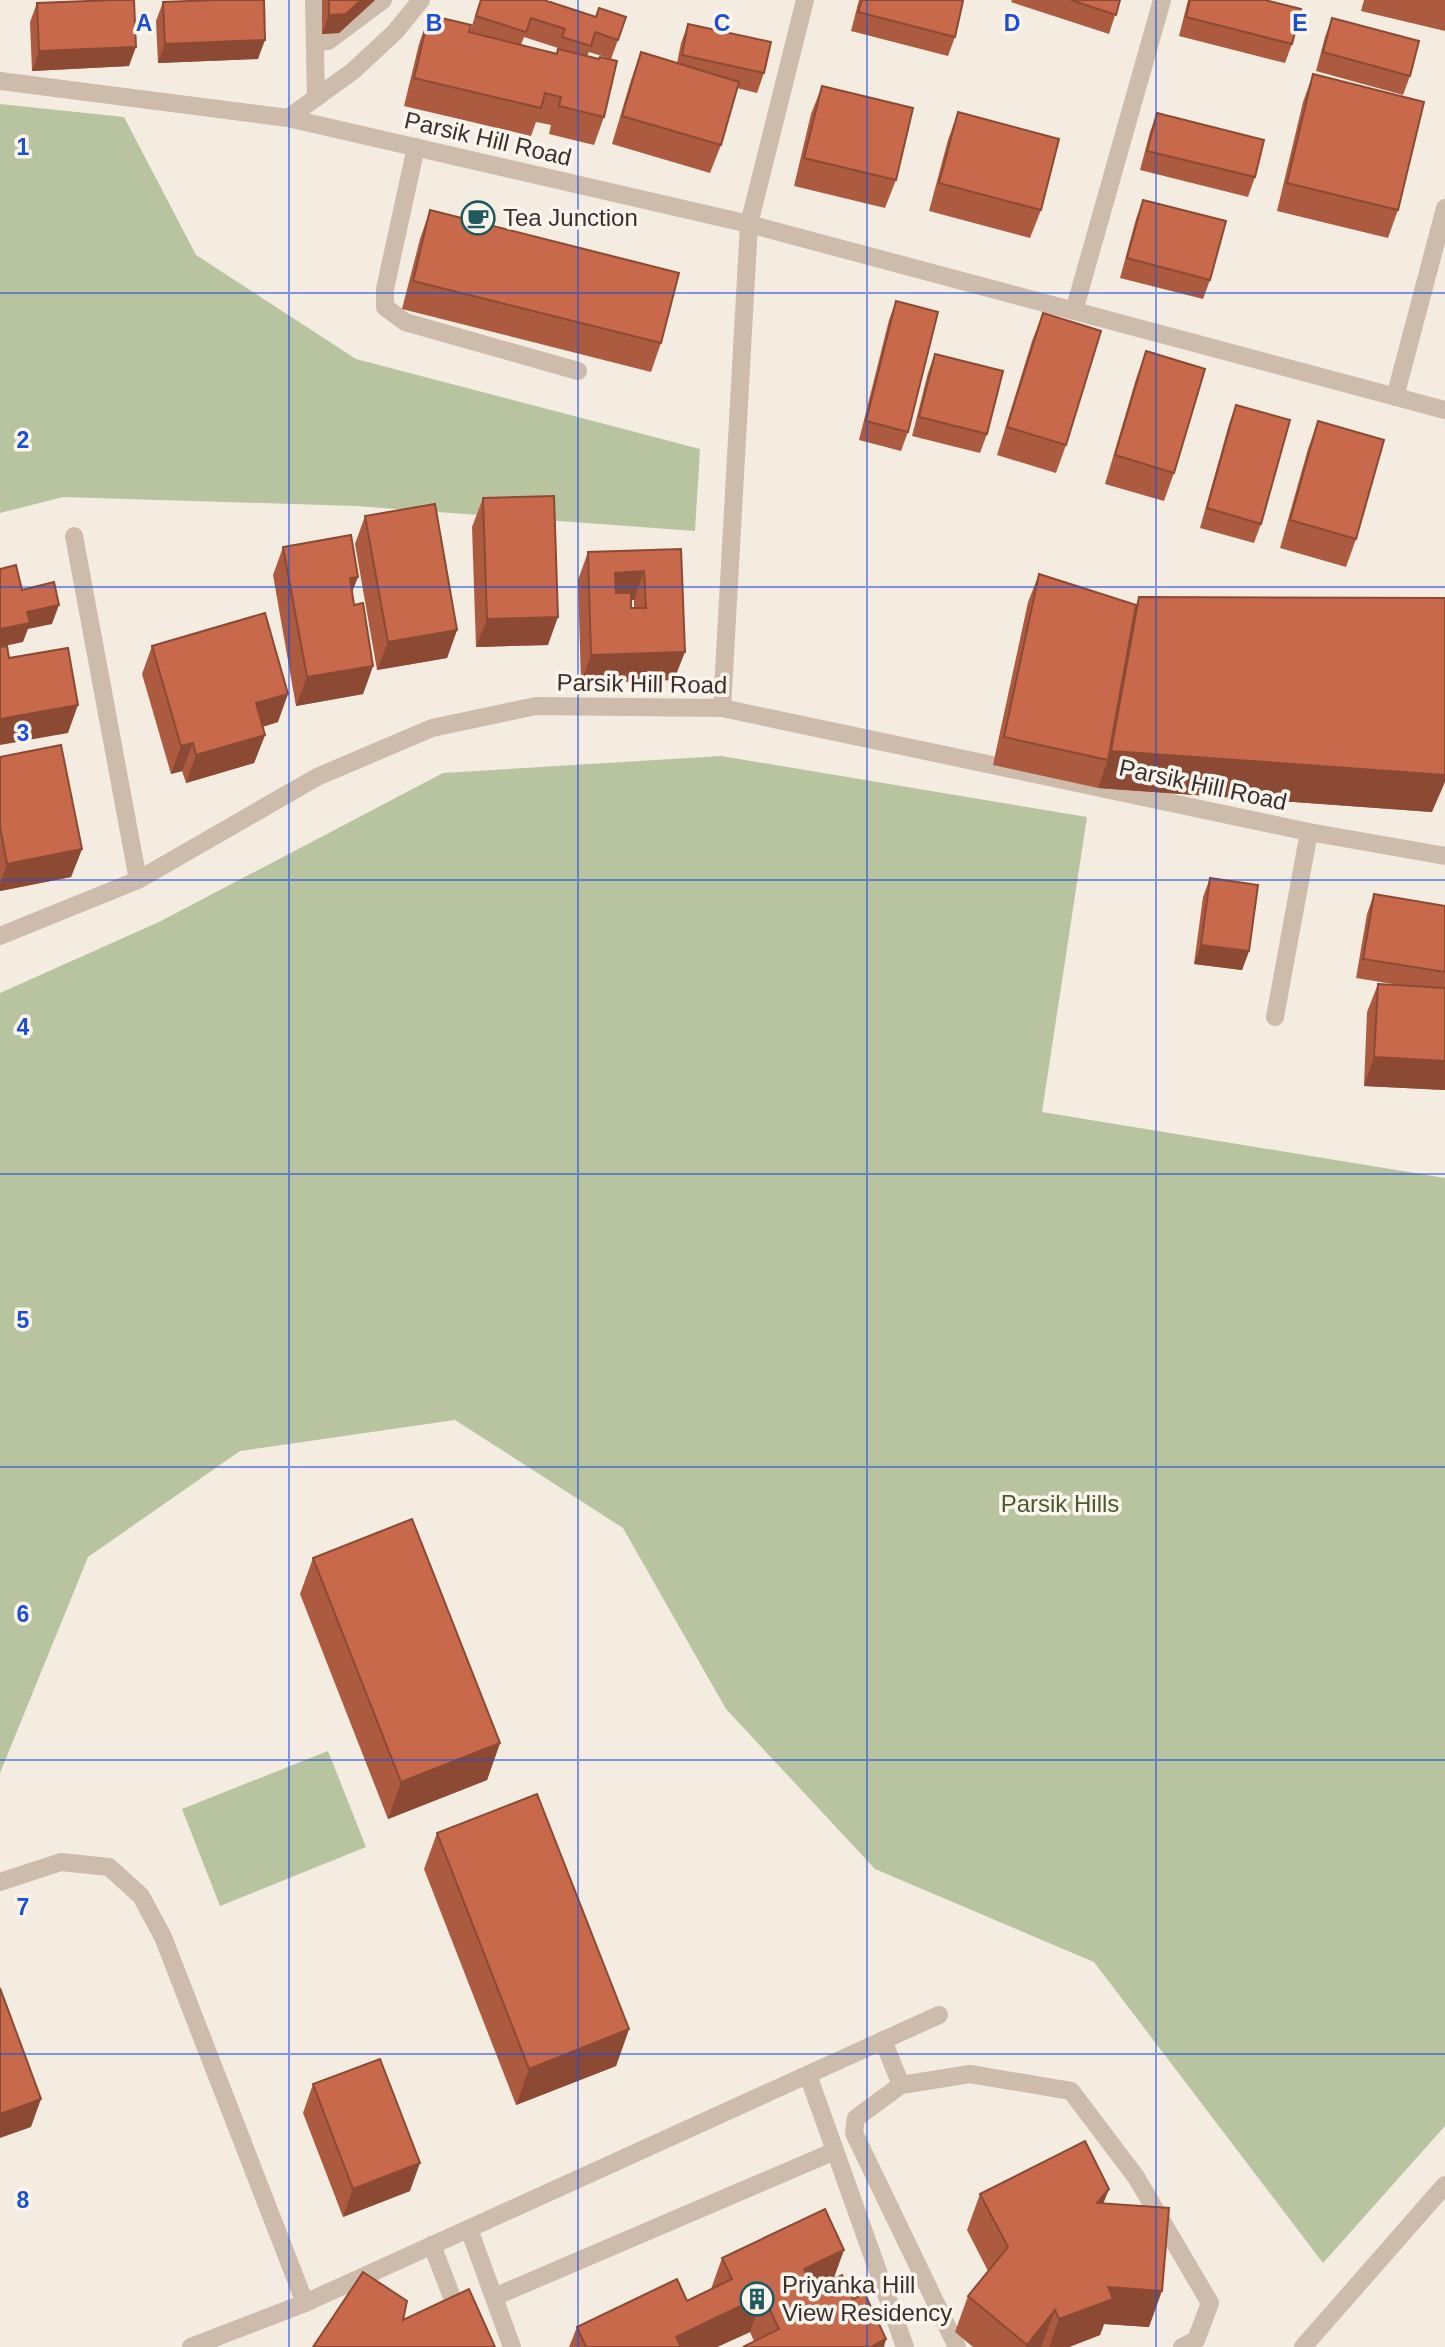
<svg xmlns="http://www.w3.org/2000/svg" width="1445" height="2347" viewBox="0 0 1445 2347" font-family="Helvetica,sans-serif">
	<rect width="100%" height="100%" fill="#f4ebe1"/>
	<g fill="#b8c4a0">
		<polygon points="0,104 124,117 196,255 356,359 700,449 695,531 356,506 63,497 0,513"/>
		<polygon points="721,756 1087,817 1042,1112 1445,1178 1445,2126 1323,2263 1094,1962 875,1869 726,1709 623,1528 455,1420 240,1451 88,1557 0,1773 0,993 159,922 443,773"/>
		<polygon points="328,1751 366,1847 220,1906 182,1809"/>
	</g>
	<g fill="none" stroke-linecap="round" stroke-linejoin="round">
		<g stroke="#cdbbac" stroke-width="18">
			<polyline points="314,0 316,98"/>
			<polyline points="315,42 328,41 383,0"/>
			<polyline points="0,81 288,118 749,224 1445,410"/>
			<polyline points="288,118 353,71 395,32 421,0"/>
			<polyline points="416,147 385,289 385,307 405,322 578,371"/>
			<polyline points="1074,311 1162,0"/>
			<polyline points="1395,397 1445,208"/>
			<polyline points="74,536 138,880"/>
			<polyline points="722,708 749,224 805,0"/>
			<polyline points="0,936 138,880 317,777 432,728 536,706 722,708 1309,832 1445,856"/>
			<polyline points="1275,1017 1309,832"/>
			<polyline points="0,1882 61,1862 109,1867 141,1896 163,1937 305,2303 939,2015"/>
			<polyline points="883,2040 901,2085"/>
			<polyline points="808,2075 905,2347"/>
			<polyline points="469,2229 512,2347"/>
			<polyline points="432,2245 471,2347"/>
			<polyline points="494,2297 835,2151"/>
			<polyline points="191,2347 305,2303"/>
			<polyline points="957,2347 854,2133 856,2118 901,2085 970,2074 1071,2091 1136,2177 1210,2303 1196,2340 1182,2347"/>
			<polyline points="1303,2347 1445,2185"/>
		</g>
	</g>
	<g fill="#ac5a40" fill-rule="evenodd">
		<polygon points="322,0 375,0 339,33 322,34"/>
		<path d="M480,0h67v1l71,39 -7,19 -22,-7 -2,4 17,61 -10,28 -45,-11 2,-9 -15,-3 -5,14 -127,-30 15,-62 10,-29 41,17zM524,37l34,11 -2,5 -35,-8z"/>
		<polygon points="859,0 961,0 955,37 948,56 851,31"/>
		<polygon points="1012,0 1120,0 1109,34 1011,2"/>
		<polygon points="1188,0 1265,0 1292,44 1285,63 1179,36"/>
		<polygon points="1364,0 1445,0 1445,31 1361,11"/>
		<polygon points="163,2 258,59 158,63 156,21"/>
		<polygon points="37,3 129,66 32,71 30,22"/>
		<polygon points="1332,18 1410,76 1403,95 1316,71 1325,37"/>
		<polygon points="688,24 764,73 757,93 737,88 721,145 710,173 612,144 631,80 641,52 677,63 681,43"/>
		<polygon points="1313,74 1398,210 1388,238 1277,211 1303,102"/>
		<polygon points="822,86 896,180 885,208 794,186 811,114"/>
		<polygon points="958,112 1041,210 1030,238 929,211 948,140"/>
		<polygon points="1157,113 1255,177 1248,197 1140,170 1150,132"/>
		<polygon points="1143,200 1210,280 1203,299 1120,278 1136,219"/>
		<polygon points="430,210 661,343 651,372 402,309 420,239"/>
		<polygon points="896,301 908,432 901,451 859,440 889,320"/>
		<polygon points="1043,313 1066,445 1056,473 997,455 1032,341"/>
		<polygon points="1146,351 1174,473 1164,501 1105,484 1136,379"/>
		<polygon points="935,354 987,434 980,453 912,436 928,373"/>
		<polygon points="1236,405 1261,524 1254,543 1200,528 1229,424"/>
		<polygon points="1318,421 1356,539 1346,567 1280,548 1308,449"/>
		<polygon points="483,498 548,645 476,647 472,527"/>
		<polygon points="365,516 457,630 447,658 377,670 355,544"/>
		<polygon points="283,547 358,577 352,591 354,605 373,666 363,694 296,706 273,575"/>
		<path d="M681,549l-7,131 -93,3 -3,-103 10,-28zM631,600h3v8h-3z"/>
		<polygon points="1039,574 1136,605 1139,597 1432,812 1098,788 993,765 1028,602"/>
		<polygon points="152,646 278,722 262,727 265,735 254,763 186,783 182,771 171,774 142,674"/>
		<polygon points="0,757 82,849 71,877 0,891"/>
		<polygon points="1210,878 1249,951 1242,970 1194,964 1203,897"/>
		<polygon points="1374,894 1445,906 1445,1090 1364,1086 1367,1012 1378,984 1399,985 1356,978 1367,914"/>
		<polygon points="313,1558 500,1743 487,1780 388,1819 300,1594"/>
		<polygon points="437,1833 629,2029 616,2066 516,2105 424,1869"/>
		<polygon points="313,2084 410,2191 343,2217 303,2113"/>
		<polygon points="980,2194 1103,2203 1149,2327 1104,2324 1100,2335 1069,2347 973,2347 955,2332 968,2296 988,2271 967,2230"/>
		<polygon points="722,2258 833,2280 853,2299 754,2341 750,2332 717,2347 569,2347 577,2327 687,2301 711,2289"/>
	</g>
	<g fill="#8c4a34">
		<polygon points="361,0 375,0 339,33 322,34 329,15"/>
		<polygon points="265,40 258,59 158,63 165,44"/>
		<polygon points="136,47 129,66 32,71 39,51"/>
		<polygon points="644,571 634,600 605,601 615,573"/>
		<polygon points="358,577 347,605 350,578"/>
		<polygon points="59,605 52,624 28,629 23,642 0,647 0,629 27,612"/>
		<polygon points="558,617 548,645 476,647 487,619"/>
		<polygon points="457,630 447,658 377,670 388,642"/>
		<polygon points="685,652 674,680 581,683 591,655"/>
		<polygon points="373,666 363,694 296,706 307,677"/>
		<polygon points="288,694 278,722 245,732 256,703"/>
		<polygon points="78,705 68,733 0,745 0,719"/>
		<polygon points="265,735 254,763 186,783 196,755"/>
		<polygon points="193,743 182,771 171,774 181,746"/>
		<polygon points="1111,751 1445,775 1445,782 1432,812 1098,788"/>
		<polygon points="82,849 71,877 0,891 0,884 7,864"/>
		<polygon points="1201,945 1249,951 1242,970 1194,964"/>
		<polygon points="1374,1057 1445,1061 1445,1090 1364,1086"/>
		<polygon points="500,1743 487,1780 388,1819 401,1782"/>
		<polygon points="629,2029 616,2066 516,2105 529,2069"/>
		<polygon points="41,2099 31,2127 0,2138 0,2114"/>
		<polygon points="420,2163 410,2191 343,2217 353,2189"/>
		<polygon points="1109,2189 1095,2225 1097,2203"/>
		<polygon points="844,2250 831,2286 791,2305 804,2269"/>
		<polygon points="1108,2287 1162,2291 1149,2327 1104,2324 1100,2335 1069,2347 1049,2347 1059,2319"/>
		<polygon points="763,2295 750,2332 717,2347 672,2347 676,2337"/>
		<polygon points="1055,2310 1041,2347 1026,2347 1027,2345"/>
		<polygon points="886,2339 884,2347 871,2347"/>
	</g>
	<g fill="#c8694b" stroke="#8c4a34" stroke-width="2" fill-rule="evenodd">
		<polygon points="114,0 134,0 136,47 39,51 37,3"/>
		<polygon points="215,0 264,0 265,40 165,44 163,2"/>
		<polygon points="329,0 361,0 346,14 329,15"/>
		<polygon points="481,0 547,0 547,1 596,17 599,8 626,17 618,40 595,32 591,46 562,37 565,29 531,18 526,32 476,16"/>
		<polygon points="862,0 961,0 963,1 955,37 858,12"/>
		<polygon points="1071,0 1120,0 1116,15"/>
		<polygon points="1190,0 1265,0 1301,9 1292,44 1186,17"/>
		<polygon points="429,15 471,25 469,32 557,54 558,49 599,59 600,57 617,61 604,117 559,106 561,97 545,93 541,108 414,78"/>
		<polygon points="1332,18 1419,41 1410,76 1323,52"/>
		<polygon points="688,24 771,42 764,73 682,55"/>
		<polygon points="641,52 739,82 721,145 622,116"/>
		<polygon points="1313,74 1424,102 1398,210 1287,183"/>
		<polygon points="822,86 913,108 896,180 804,158"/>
		<polygon points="958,112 1059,139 1041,210 939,183"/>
		<polygon points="1157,113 1264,140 1255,177 1147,151"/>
		<polygon points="1143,200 1226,221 1210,280 1127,258"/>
		<polygon points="430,210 679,273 661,343 413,281"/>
		<polygon points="896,301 938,312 908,432 866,421"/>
		<polygon points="1043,313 1101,331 1066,445 1007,427"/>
		<polygon points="1146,351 1205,369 1174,473 1115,455"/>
		<polygon points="935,354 1003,371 987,434 919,417"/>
		<polygon points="1236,405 1290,420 1261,524 1207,508"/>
		<polygon points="1318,421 1384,440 1356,539 1290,520"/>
		<polygon points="554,496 558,617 487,619 483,498"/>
		<polygon points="435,504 457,630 388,642 365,516"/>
		<polygon points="351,535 358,577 350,578 354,605 363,603 373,666 307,677 283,547"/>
		<path d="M681,549l4,103 -94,3 -3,-103zM644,571l2,37h-15v-15h-15l-1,-20z"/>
		<polygon points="16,565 22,590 54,582 59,605 27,612 30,623 0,629 0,569"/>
		<polygon points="1039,574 1136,605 1108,760 1004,737"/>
		<polygon points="1139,597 1445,598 1445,775 1111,751"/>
		<polygon points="265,613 288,694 256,703 265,735 196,755 193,743 181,746 152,646"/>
		<polygon points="7,646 9,658 68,648 78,705 0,719 0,647"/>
		<polygon points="61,745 82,849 7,864 0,827 0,757"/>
		<polygon points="1210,878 1258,885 1249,951 1201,945"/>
		<polygon points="1374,894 1445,906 1445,972 1363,959"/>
		<polygon points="1378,984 1445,988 1445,1061 1374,1057"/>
		<polygon points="412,1519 500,1743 401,1782 313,1558"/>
		<polygon points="537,1794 629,2029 529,2069 437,1833"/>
		<polygon points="0,1988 41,2099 0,2114"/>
		<polygon points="380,2059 420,2163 353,2189 313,2084"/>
		<polygon points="1085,2141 1109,2189 1097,2203 1169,2208 1162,2291 1108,2287 1113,2299 1059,2319 1055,2310 1027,2345 968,2296 1008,2247 980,2194"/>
		<polygon points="825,2209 844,2250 804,2269 814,2289 842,2275 853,2299 865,2294 886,2339 871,2347 743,2347 779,2329 763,2295 676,2337 681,2347 586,2347 577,2327 677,2279 687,2301 732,2279 722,2258"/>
		<polygon points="363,2272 407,2301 403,2320 469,2289 495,2347 313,2347"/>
	</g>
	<path fill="none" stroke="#1d4ed8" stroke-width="2" stroke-opacity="0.55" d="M289,0v2347M578,0v2347M867,0v2347M1156,0v2347M0,293h1445M0,587h1445M0,880h1445M0,1174h1445M0,1467h1445M0,1760h1445M0,2054h1445"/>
	<defs>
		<symbol id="cafe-ring" viewBox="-11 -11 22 22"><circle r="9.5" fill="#fbf5ee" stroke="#1f5a5e" stroke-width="1.5"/><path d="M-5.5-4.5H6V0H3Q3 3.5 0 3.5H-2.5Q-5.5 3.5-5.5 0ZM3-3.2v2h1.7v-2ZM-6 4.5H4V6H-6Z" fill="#1f5a5e"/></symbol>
		<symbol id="building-ring" viewBox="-11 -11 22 22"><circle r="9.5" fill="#fbf5ee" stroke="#1f5a5e" stroke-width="1.5"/><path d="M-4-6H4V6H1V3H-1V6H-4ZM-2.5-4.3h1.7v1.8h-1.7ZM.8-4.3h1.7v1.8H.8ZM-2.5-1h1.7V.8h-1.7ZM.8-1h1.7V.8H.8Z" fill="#1f5a5e"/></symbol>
	</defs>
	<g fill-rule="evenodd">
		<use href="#cafe-ring" x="459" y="199" width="38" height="38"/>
		<use href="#building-ring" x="738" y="2280" width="38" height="38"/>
	</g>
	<g text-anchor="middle" stroke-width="7" stroke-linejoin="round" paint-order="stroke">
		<g font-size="24" fill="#3b302b" stroke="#fbf5ee">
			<text transform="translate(488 139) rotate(13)" y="8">Parsik Hill Road</text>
			<text transform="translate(642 684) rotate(1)" y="8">Parsik Hill Road</text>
			<text transform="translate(1203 785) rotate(12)" y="8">Parsik Hill Road</text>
		</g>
		<g font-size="24" fill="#3b302b" stroke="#fbf5ee" text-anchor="start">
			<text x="503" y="226">Tea Junction</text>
			<text x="782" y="2293">Priyanka Hill<tspan x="782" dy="28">View Residency</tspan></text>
		</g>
		<g font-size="24" fill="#4a5a2e" stroke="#fbf5ee">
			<text x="1060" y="1512">Parsik Hills</text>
		</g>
	</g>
	<g font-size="23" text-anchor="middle" font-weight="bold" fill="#1d4ed8" stroke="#fbf5ee" stroke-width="7" stroke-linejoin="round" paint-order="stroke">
		<text x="144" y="31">A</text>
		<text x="434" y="31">B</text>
		<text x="722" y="31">C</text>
		<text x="1012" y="31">D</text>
		<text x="1300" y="31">E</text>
		<text x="23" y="155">1</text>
		<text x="23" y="448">2</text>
		<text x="23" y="741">3</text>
		<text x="23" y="1035">4</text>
		<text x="23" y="1328">5</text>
		<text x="23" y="1622">6</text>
		<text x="23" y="1915">7</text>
		<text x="23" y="2208">8</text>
	</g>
</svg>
